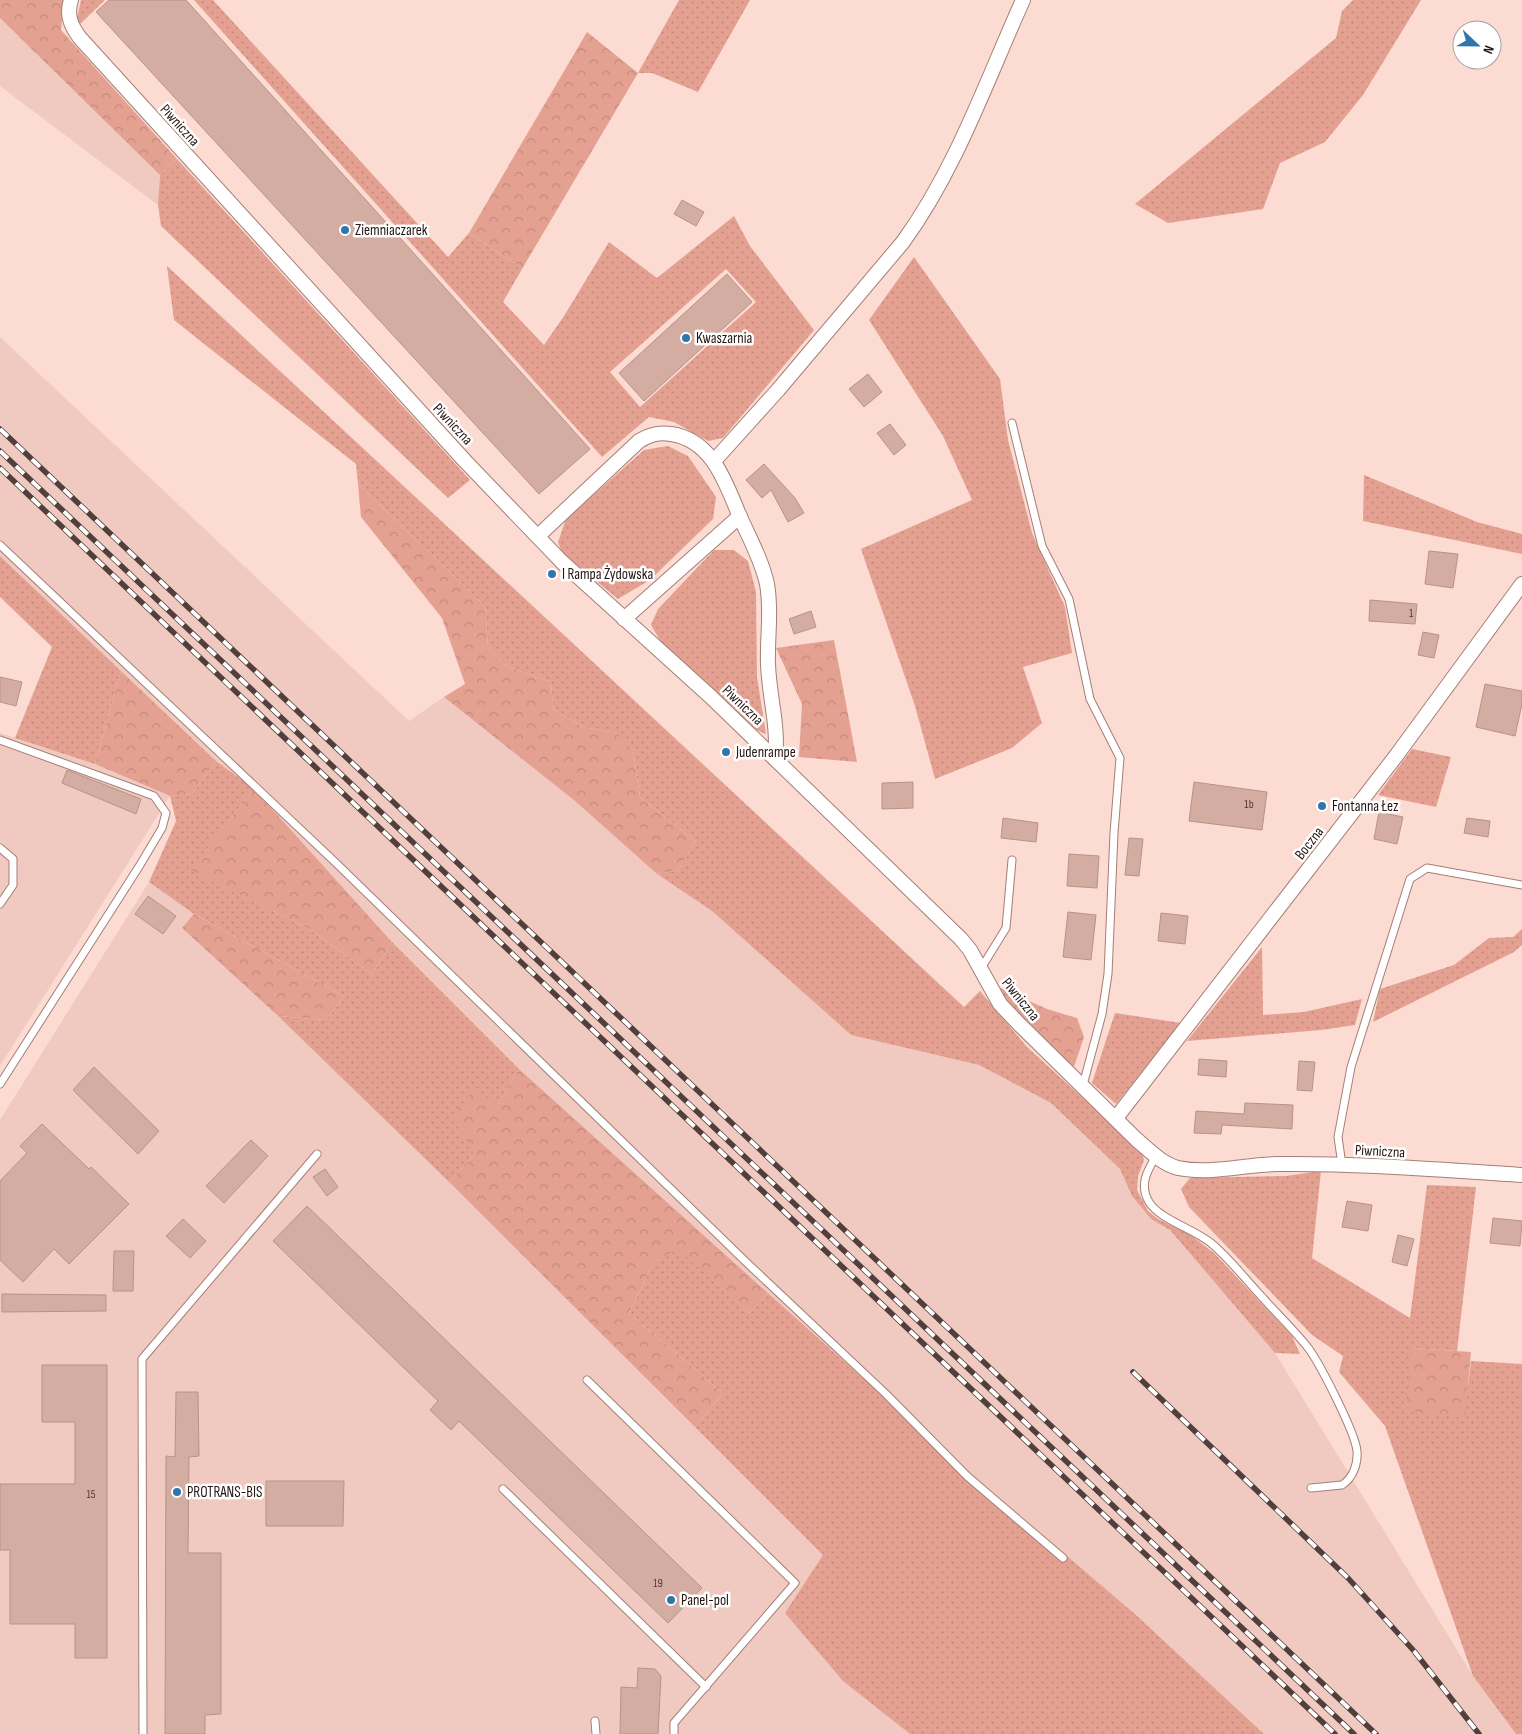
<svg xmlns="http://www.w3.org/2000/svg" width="1522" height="1734" viewBox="0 0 1522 1734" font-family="'Sofia Sans Condensed',sans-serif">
	<defs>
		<pattern id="grass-dots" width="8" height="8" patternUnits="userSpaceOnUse" patternTransform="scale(1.25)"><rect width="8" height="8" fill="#e4a191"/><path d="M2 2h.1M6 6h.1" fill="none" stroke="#c38a7c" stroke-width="1.8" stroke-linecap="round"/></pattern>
		<pattern id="forest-crowns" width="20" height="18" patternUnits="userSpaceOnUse" patternTransform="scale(1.25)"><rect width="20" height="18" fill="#e4a191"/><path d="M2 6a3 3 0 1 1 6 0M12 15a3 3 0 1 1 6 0" fill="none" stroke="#c38a7c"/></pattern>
	</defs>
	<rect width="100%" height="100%" fill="#fcdbd3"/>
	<g fill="#f0cac1">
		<polygon points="0,18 160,175 158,205 0,86"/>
		<polygon points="0,337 409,721 444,697 575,801 657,874 712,911 851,1035 979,1065 1051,1103 1120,1169 1132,1196 1151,1219 1170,1230 1275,1353 1473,1676 1516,1734 1264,1734 1135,1614 952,1458 519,1069 392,942 254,789 216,761 0,556"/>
		<polygon points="0,733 95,764 170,796 0,1066"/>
		<polygon points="149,882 194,914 182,928 278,1016 449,1182 824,1555 904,1730 910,1734 0,1734 0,1120"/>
	</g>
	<g fill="url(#grass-dots)" fill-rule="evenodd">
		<polygon points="81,0 105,0 80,24 77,18"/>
		<path d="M194,0h19l235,257 21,-24 53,36 -19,33 41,43 20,-29 45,-74 48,36 77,-62 16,30 64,84 -91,108 -15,3 -34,-19 -25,-5 -47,40zM726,269l30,33 -116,105 -30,-35z"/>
		<polygon points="679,0 750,0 698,92 652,73 638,73"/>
		<polygon points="1353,0 1421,0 1363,95 1325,142 1280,163 1263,209 1168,223 1135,204 1336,38 1342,11"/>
		<polygon points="177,159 470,480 448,498 161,226 158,205 160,175"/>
		<polygon points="914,257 1000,379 1008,440 1032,533 1065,607 1072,653 1023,667 1042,723 1012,748 935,779 915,706 861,549 972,500 943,436 869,320"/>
		<polygon points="167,266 964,1007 980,991 1027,1047 1142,1152 1144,1160 1138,1176 1137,1190 1148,1211 1158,1219 1189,1234 1214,1253 1292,1336 1300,1354 1275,1353 1170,1230 1151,1219 1132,1196 1120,1169 1051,1103 979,1065 851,1035 712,911 657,874 679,870 695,841 640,797 633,750 616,733 583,727 553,709 551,682 506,666 488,647 485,606 358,484 356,464 174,320"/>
		<polygon points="668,446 688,456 716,497 713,519 650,580 618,599 562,553 558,542 566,519 644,450"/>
		<polygon points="1364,475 1477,522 1522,534 1522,554 1363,521"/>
		<polygon points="714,550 734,550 748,561 756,592 757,677 766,734 756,730 664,647 651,625 658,609"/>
		<polygon points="0,556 121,671 95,764 15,738 52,647 0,597"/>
		<polygon points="1412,749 1451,757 1436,807 1378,795"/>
		<polygon points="216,761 254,789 191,870 309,929 372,974 392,942 519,1069 498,1104 474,1155 449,1182 278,1016 326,1020 344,996 194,914 149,882 176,821 170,796 192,794"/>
		<polygon points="1522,929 1522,945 1514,952 1373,1022 1380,989 1454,965 1489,938 1513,937"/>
		<polygon points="1262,947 1263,1015 1304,1012 1362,999 1355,1025 1321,1030 1187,1041"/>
		<polygon points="1115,1013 1181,1023 1116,1104 1092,1083"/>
		<polygon points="1321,1171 1312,1258 1410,1318 1427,1185 1476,1187 1457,1351 1412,1348 1464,1418 1471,1361 1522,1364 1522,1734 1516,1734 1473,1676 1385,1426 1339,1372 1343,1356 1312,1335 1189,1207 1181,1189 1190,1178 1286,1176"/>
		<polygon points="678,1248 749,1313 768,1293 952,1458 1135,1614 1264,1734 910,1734 843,1681 785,1613 823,1555 695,1427 723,1393 629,1313 654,1262"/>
	</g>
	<g fill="url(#forest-crowns)">
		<polygon points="0,0 64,0 61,30 177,159 160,175 0,18"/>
		<polygon points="587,32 638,73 522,269 469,233"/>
		<polygon points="358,484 485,606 488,647 506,666 551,682 553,709 583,727 617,733 633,750 640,797 695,841 679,870 657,874 575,801 444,697 465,684 442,618 361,517"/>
		<polygon points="834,640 857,762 799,757 802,704 776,648"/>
		<polygon points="121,671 216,761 192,794 170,796 95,764"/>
		<polygon points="254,789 392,942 372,974 309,929 190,870"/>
		<polygon points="194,914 344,996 326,1020 278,1016 182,928"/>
		<polygon points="994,985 1047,1009 1077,1018 1084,1037 1074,1067 1014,1013"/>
		<polygon points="519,1069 768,1293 749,1313 678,1249 654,1262 629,1313 723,1393 695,1427 449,1182 474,1155 453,1117 473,1090 498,1104"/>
		<polygon points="1412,1348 1471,1352 1465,1418 1407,1411"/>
	</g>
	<g fill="#d3aca2" stroke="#b89289">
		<polygon points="109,0 186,0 590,449 539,494 96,12"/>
		<polygon points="682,200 704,212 696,226 674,214"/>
		<polygon points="727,274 752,302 644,401 619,373"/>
		<polygon points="868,374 882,392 864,407 849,389"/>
		<polygon points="890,424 906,445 894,455 877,433"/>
		<polygon points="764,464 795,498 804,513 788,522 771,490 762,498 746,480"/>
		<polygon points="1429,551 1458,554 1453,588 1425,584"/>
		<polygon points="1370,600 1417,604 1415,624 1369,621"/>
		<polygon points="811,611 816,627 794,634 789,619"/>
		<polygon points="1423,632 1439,635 1434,658 1418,655"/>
		<polygon points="0,677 22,682 16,706 0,702"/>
		<polygon points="1485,684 1522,691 1522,704 1515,736 1476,727"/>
		<polygon points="67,770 141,799 136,814 62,783"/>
		<polygon points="913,782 913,808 882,809 882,783"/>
		<polygon points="1194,782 1267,792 1262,830 1189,821"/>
		<polygon points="1379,812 1403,817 1397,844 1374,839"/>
		<polygon points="1003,818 1038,823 1036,842 1001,838"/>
		<polygon points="1467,818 1490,821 1488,837 1464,833"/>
		<polygon points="1129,838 1143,839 1139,876 1125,875"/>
		<polygon points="1069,854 1099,856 1097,888 1067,886"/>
		<polygon points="148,896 176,916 163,934 135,914"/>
		<polygon points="1068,912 1096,915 1091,960 1063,957"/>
		<polygon points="1161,913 1188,916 1185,944 1158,941"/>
		<polygon points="1199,1059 1227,1061 1226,1077 1198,1075"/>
		<polygon points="1299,1061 1315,1062 1312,1091 1297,1090"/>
		<polygon points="94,1067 159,1131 138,1154 73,1090"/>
		<polygon points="1245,1103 1293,1105 1292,1129 1222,1125 1221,1134 1194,1133 1196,1111 1244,1114"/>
		<polygon points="42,1124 89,1169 91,1167 129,1204 69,1264 54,1249 23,1282 0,1260 0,1181 27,1153 20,1146"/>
		<polygon points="251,1140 268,1156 224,1203 206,1186"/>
		<polygon points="325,1169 338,1187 327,1196 313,1177"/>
		<polygon points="1347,1201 1372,1205 1368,1231 1342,1227"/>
		<polygon points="307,1206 702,1588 668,1623 459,1421 451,1430 430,1410 438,1401 273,1241"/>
		<polygon points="1493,1218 1522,1221 1520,1246 1490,1243"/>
		<polygon points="183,1219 206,1241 190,1258 166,1236"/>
		<polygon points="1398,1235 1414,1239 1407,1266 1392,1262"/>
		<polygon points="114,1251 134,1251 133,1291 113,1291"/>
		<polygon points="2,1294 106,1295 106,1311 2,1312"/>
		<polygon points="42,1365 107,1365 107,1658 75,1658 75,1624 10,1624 10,1550 0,1550 0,1484 75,1484 75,1422 42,1422"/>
		<polygon points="176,1392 198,1392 199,1456 189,1457 188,1553 221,1553 221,1714 205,1715 205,1734 165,1734 166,1456 175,1457"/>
		<polygon points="266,1481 344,1481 343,1526 266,1526"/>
		<polygon points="638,1668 655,1669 661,1676 658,1734 620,1734 621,1687 637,1688"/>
	</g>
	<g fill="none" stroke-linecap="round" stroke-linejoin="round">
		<defs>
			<g id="lane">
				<polyline points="1012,423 1042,546 1069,599 1090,699 1120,758 1114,833 1108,974 1102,1014 1083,1085"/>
				<polyline points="0,545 335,862 745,1261 886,1394 967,1476 1063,1558"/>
				<polyline points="0,740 154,796 166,813 162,828 140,865 0,1084"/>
				<polyline points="0,848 13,859 13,885 0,904"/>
				<polyline points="980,970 1006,928 1012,860"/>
				<path d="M1156,1156c-9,15 -17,29 -7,46 10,17 45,27 62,41 19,16 35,37 52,55 15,17 32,33 46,51 12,17 46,83 48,102 1,13 -4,27 -15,34l-31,3"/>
				<polyline points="1342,1165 1338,1137 1351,1067 1410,879 1427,868 1522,885"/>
				<polyline points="587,1380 795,1583 674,1723 674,1734"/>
				<polyline points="503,1489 706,1687"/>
				<polyline points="595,1721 596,1734"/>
				<polyline points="143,1734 142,1359 317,1154"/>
			</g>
			<g id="street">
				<path d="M71,0c-5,15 0,26 9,38l385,423 97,101 149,135 250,242 9,11 30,54 19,20 118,116c12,10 25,24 41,28 33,7 68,-4 102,-4 80,-1 161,6 242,11"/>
				<path d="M714,461l64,-71 125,-148c53,-73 83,-160 120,-242"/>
				<path d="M538,536l101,-95c11,-7 20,-9 32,-7 42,6 55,50 69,83 10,22 22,44 27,67 5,27 0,53 1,80 1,32 11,63 7,95"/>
				<polyline points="624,619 740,516"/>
				<polyline points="1116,1118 1396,756 1522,584"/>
			</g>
		</defs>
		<use href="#lane" stroke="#a47f76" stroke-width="9"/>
		<use href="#street" stroke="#a47f76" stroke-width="16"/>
		<use href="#lane" stroke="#fff" stroke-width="7"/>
		<use href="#street" stroke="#fff" stroke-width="14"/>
		<defs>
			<g id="rail">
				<polyline points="0,429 1376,1734"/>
				<polyline points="0,451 1354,1734"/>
				<polyline points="0,468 1335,1734"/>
				<polyline points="1133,1372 1348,1578 1414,1651 1479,1734"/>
			</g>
		</defs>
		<use href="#rail" stroke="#513f3b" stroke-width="5.5"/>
		<use href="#rail" stroke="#fff" stroke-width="4" stroke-dasharray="11" stroke-linecap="butt"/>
	</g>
	<g fill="#3076ab" stroke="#fff" stroke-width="2">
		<circle cx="345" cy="230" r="5"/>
		<circle cx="686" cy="338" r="5"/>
		<circle cx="552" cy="574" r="5"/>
		<circle cx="726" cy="752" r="5"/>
		<circle cx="1322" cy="806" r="5"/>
		<circle cx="177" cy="1492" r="5"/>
		<circle cx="671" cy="1600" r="5"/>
	</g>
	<g text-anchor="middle" stroke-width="5" stroke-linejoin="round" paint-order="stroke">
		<g font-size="12" fill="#503c37">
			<text x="1411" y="617">1</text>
			<text x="1249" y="808">1b</text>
			<text x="91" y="1498">15</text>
			<text x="658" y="1587">19</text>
		</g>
		<g font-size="15" fill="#241613" stroke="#fff">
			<text transform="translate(180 125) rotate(48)" y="5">Piwniczna</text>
			<text transform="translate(453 424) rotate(47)" y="5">Piwniczna</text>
			<text transform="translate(743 705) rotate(44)" y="5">Piwniczna</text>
			<text transform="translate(1309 843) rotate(-52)" y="5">Boczna</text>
			<text transform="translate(1021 999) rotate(51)" y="5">Piwniczna</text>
			<text transform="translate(1380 1151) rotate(3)" y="5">Piwniczna</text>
		</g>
		<g font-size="15" fill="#241613" stroke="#fff" text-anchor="start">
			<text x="355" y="235">Ziemniaczarek</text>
			<text x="696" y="343">Kwaszarnia</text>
			<text x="562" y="579">I Rampa Żydowska</text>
			<text x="736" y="757">Judenrampe</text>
			<text x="1332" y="811">Fontanna Łez</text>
			<text x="187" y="1497">PROTRANS-BIS</text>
			<text x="681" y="1605">Panel-pol</text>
		</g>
	</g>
	<g transform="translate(1477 45) rotate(112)"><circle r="24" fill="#ffffff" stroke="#a7a2a1"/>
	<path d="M0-4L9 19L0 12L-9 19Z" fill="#3076ab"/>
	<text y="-8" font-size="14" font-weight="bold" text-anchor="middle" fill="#241613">N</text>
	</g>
</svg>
